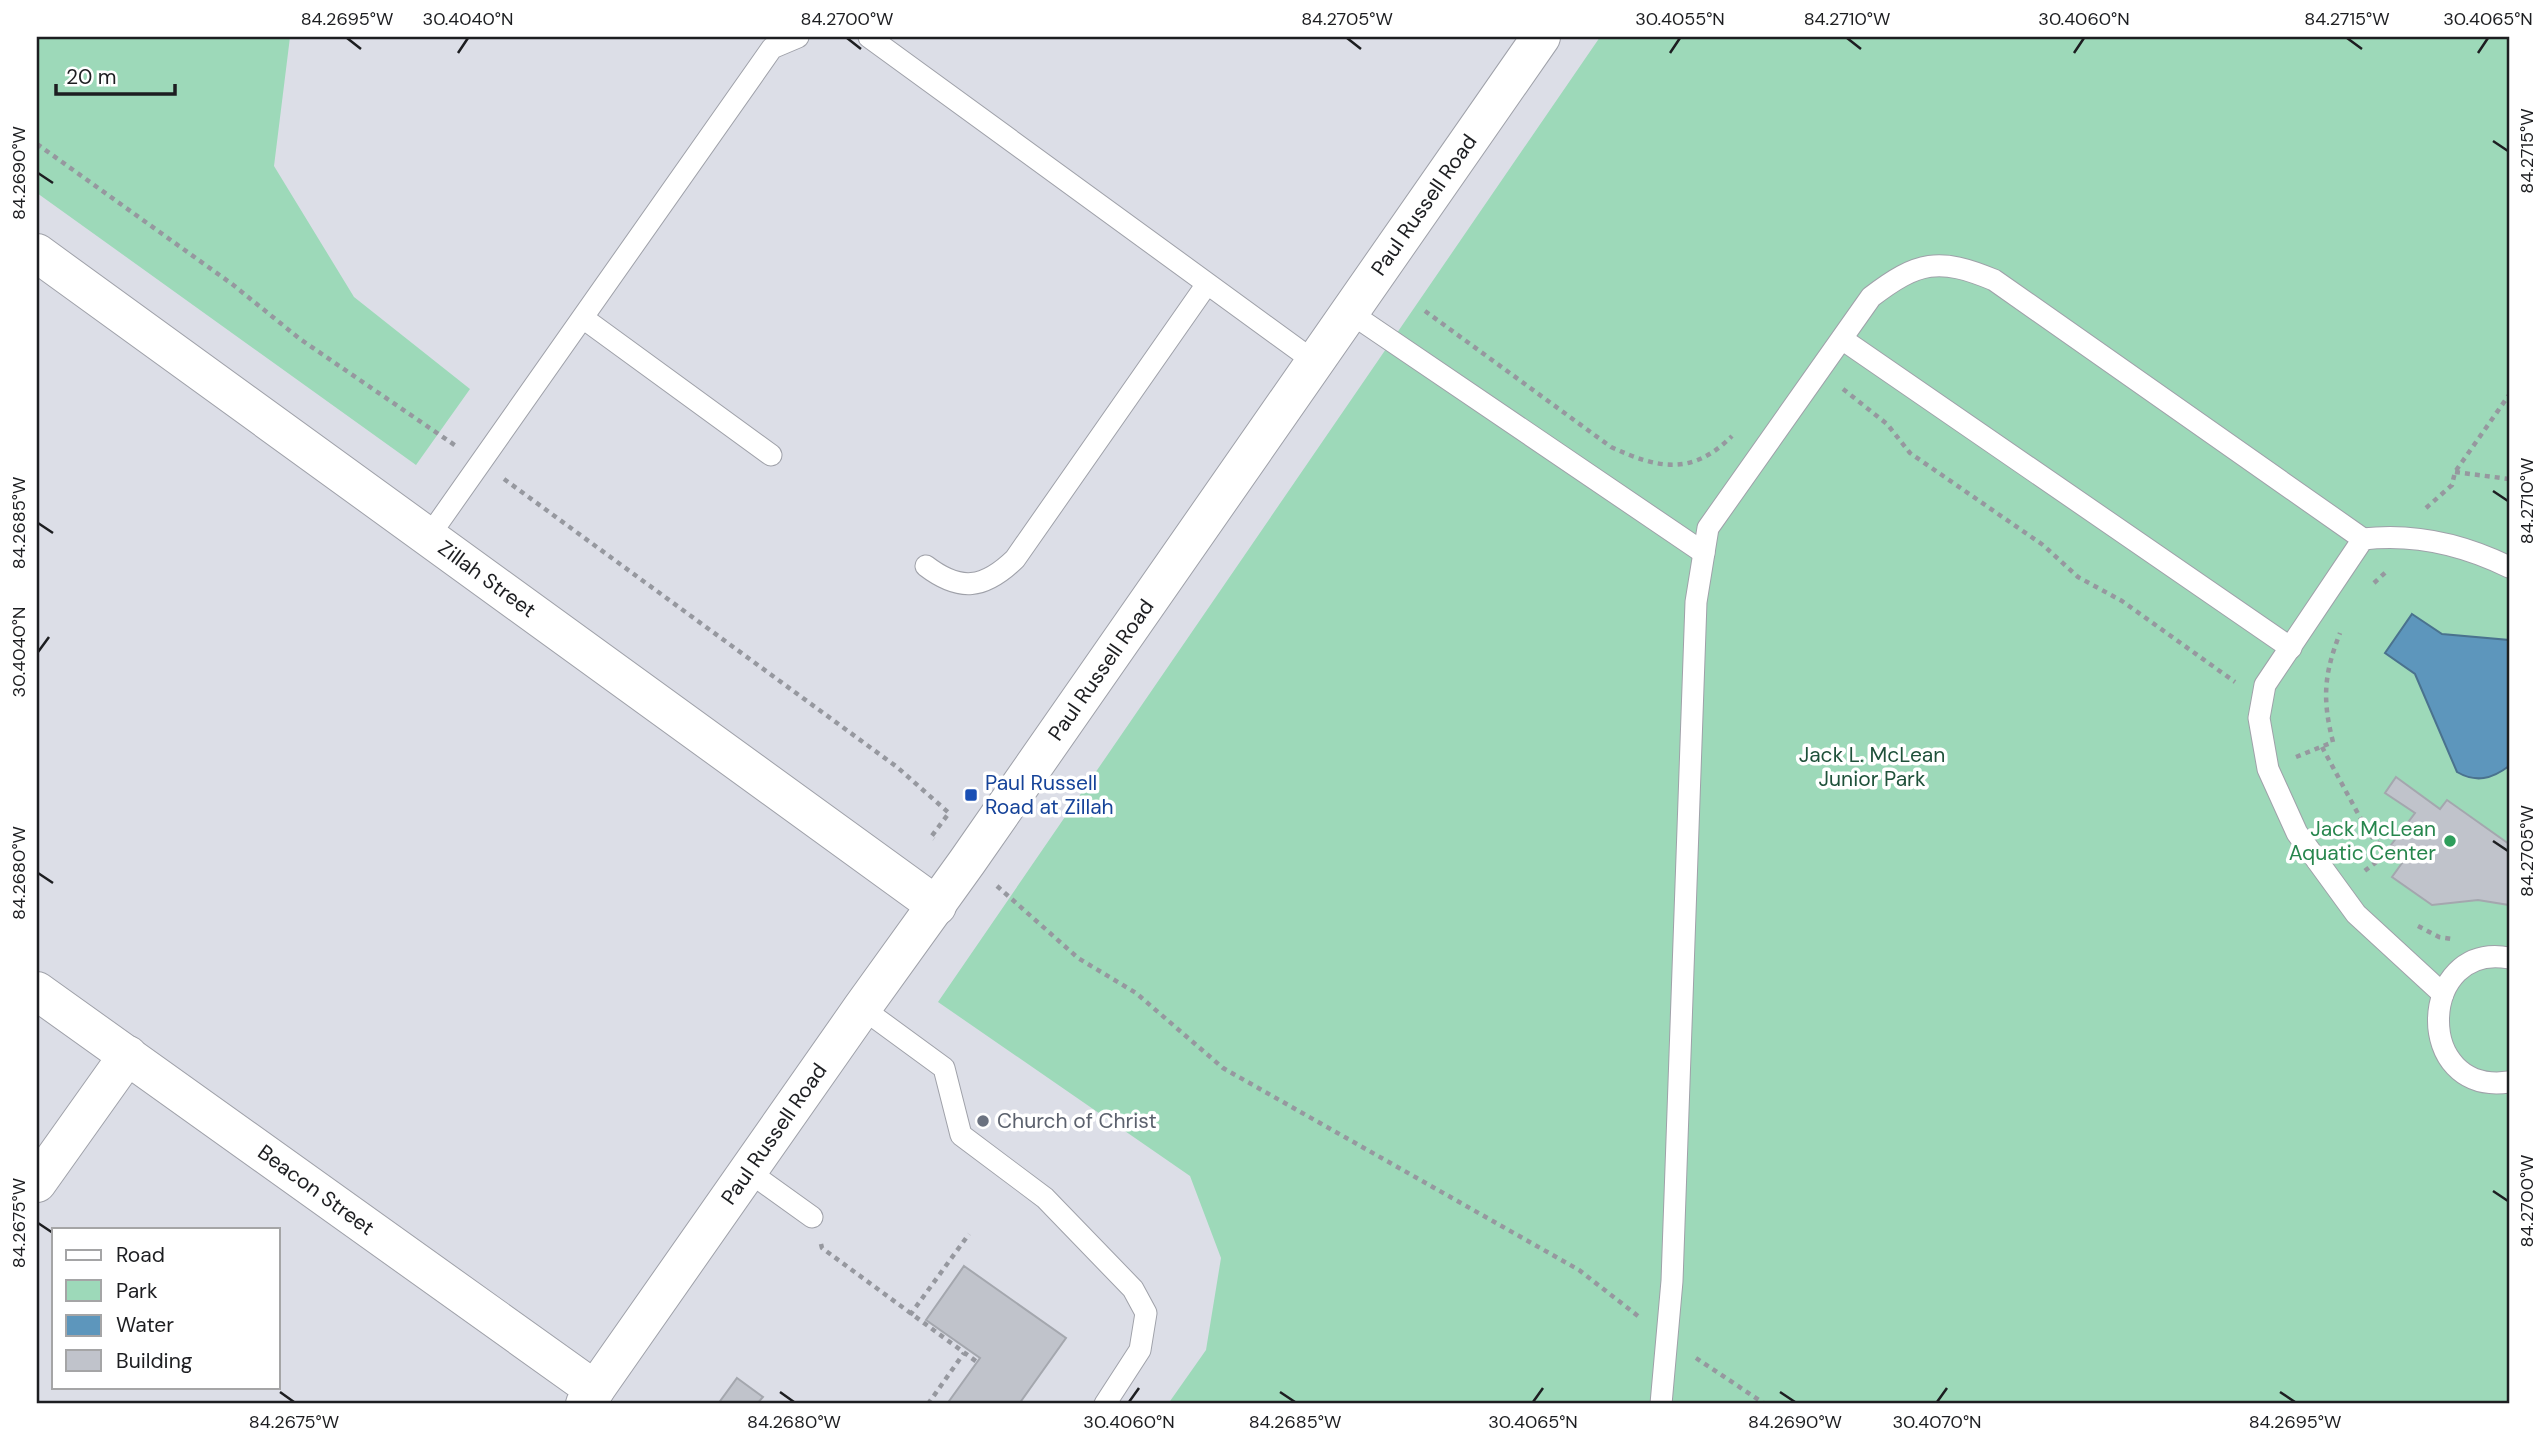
<svg xmlns="http://www.w3.org/2000/svg" width="2546" height="1441" viewBox="0 0 2546 1441" font-family="'DM Sans',sans-serif">
	<rect width="100%" height="100%" fill="#dcdee7"/>
	<g fill="#9dd9b9">
		<polygon points="37,37 290,37 274,166 354,297 470,389 416,465 37,193"/>
		<polygon points="1600,37 2509,37 2509,1404 1168,1404 1206,1350 1221,1258 1190,1176 938,1002"/>
	</g>
	<path fill="#5d96bc" stroke="#4a728e" stroke-width="2" d="M2412,614l30,20 67,6v126c-17,13 -33,17 -52,6l-42,-98 -30,-21z"/>
	<g fill="#c0c3cb" stroke="#a4a7ae" stroke-width="2">
		<polygon points="2396,777 2440,809 2447,800 2509,844 2509,905 2478,900 2432,905 2392,877 2407,856 2391,845 2415,813 2385,793"/>
		<polygon points="964,1266 1066,1338 1019,1404 947,1404 980,1358 926,1320"/>
		<polygon points="737,1378 763,1397 757,1404 718,1404"/>
	</g>
	<g fill="none" stroke-linecap="round" stroke-linejoin="round">
		<defs>
			<g id="service">
				<polyline points="869,37 1315,362"/>
				<polyline points="1349,312 1704,553"/>
				<polyline points="583,318 771,455"/>
				<polyline points="1842,339 2291,648"/>
				<polyline points="429,536 772,48 798,37"/>
				<path d="M926,566c34,26 58,23 89,-7l192,-275"/>
				<path d="M2509,958c-91,-17 -97,138 0,124"/>
				<path d="M2443,994l-87,-80 -59,-81 -29,-64 -9,-51 6,-33 98,-146c52,-6 99,5 146,28"/>
				<polyline points="862,1008 944,1068 961,1135 1045,1198 1133,1289 1146,1313 1140,1350 1105,1404"/>
				<polyline points="748,1171 812,1217"/>
				<path d="M1661,1404l11,-123 24,-679 12,-74 163,-231c47,-36 68,-40 123,-17l369,259"/>
			</g>
			<g id="minor">
				<polyline points="37,991 595,1390"/>
				<polyline points="37,1183 128,1055"/>
			</g>
			<g id="tertiary">
				<polyline points="37,253 937,906"/>
				<polyline points="585,1404 862,1008 967,862 1541,37"/>
			</g>
		</defs>
		<use href="#service" stroke="#9fa1a9" stroke-width="23"/>
		<use href="#minor" stroke="#9fa1a9" stroke-width="40"/>
		<use href="#tertiary" stroke="#9fa1a9" stroke-width="40"/>
		<g stroke="#96989f" stroke-width="4.5" stroke-dasharray="5 5" stroke-linecap="butt">
			<polyline points="37,144 232,284 300,339 456,446"/>
			<path d="M1425,311l186,136c48,22 81,29 121,-11"/>
			<polyline points="1843,389 1887,424 1910,453 2043,545 2078,577 2122,601 2235,682"/>
			<polyline points="2455,472 2509,479"/>
			<polyline points="504,479 897,767 949,813 931,837 934,839"/>
			<polyline points="2426,508 2452,485 2455,472 2509,395"/>
			<polyline points="2374,583 2388,570"/>
			<polyline points="2322,747 2369,834 2388,853 2362,873"/>
			<path d="M2296,757l37,-15c-11,-43 -9,-68 7,-109"/>
			<polyline points="997,886 1078,958 1136,993 1223,1068 1579,1270 1638,1316"/>
			<polyline points="2418,926 2439,937 2452,939"/>
			<polyline points="821,1244 822,1248 977,1362"/>
			<polyline points="910,1315 969,1234"/>
			<polyline points="1696,1358 1765,1404"/>
			<polyline points="928,1404 964,1353"/>
		</g>
		<use href="#service" stroke="#fff" stroke-width="21"/>
		<use href="#minor" stroke="#fff" stroke-width="38"/>
		<use href="#tertiary" stroke="#fff" stroke-width="38"/>
	</g>
	<path fill="none" stroke="#1d1e21" stroke-width="2.5" d="M347,38l14,11M847,38l14,11M1347,38l14,11M1847,38l14,11M2347,38l15,11M458,53l10,-15M1670,53l10,-15M2074,53l10,-15M2478,53l10,-15M2493,141l15,10M38,173l15,10M2493,491l15,10M38,523l15,10M38,652l11,-15M2493,841l15,10M38,873l15,10M2493,1191l15,10M38,1223l15,10M280,1392l14,10M780,1392l14,10M1280,1392l15,10M1780,1392l15,10M2280,1392l15,10M1129,1402l10,-14M1533,1402l10,-14M1937,1402l10,-14"/>
	<rect fill="#1a4fb4" stroke="#fff" stroke-width="2.5" x="964" y="788" width="14" height="14" rx="3.5"/>
	<circle fill="#2e9e5b" stroke="#fff" stroke-width="2.5" cx="2450" cy="841" r="7"/>
	<circle fill="#6b7280" stroke="#fff" stroke-width="2.5" cx="983" cy="1121" r="7"/>
	<g text-anchor="middle" stroke-width="7" stroke-linejoin="round" paint-order="stroke">
		<g font-size="21" fill="#1d1e21" stroke="#fff">
			<text transform="translate(1424 205) rotate(-55)" y="7">Paul Russell Road</text>
			<text transform="translate(487 579) rotate(36)" y="7">Zillah Street</text>
			<text transform="translate(1101 670) rotate(-55)" y="7">Paul Russell Road</text>
			<text transform="translate(774 1134) rotate(-55)" y="7">Paul Russell Road</text>
			<text transform="translate(316 1190) rotate(36)" y="7">Beacon Street</text>
		</g>
		<g font-size="21" fill="#1f513a" stroke="#fff">
			<text x="1872" y="762">Jack L. McLean<tspan x="1872" dy="24">Junior Park</tspan></text>
		</g>
		<g font-size="21" fill="#164399" stroke="#fff" text-anchor="start">
			<text x="985" y="790">Paul Russell<tspan x="985" dy="24">Road at Zillah</tspan></text>
		</g>
		<g font-size="21" fill="#27864d" stroke="#fff" text-anchor="end">
			<text x="2436" y="836">Jack McLean<tspan x="2436" dy="24">Aquatic Center</tspan></text>
		</g>
		<g font-size="21" fill="#5b616d" stroke="#fff" text-anchor="start">
			<text x="997" y="1128">Church of Christ</text>
		</g>
	</g>
	<rect width="2546" height="1441" fill="none" stroke="#ffffff" stroke-width="77"/>
	<rect x="52" y="1228" width="228" height="161" fill="#ffffff" stroke="#a5a5a6" stroke-width="2"/>
	<rect x="66" y="1250" width="35" height="10" fill="#ffffff" stroke="#a5a5a6" stroke-width="2"/>
	<text x="116" y="1262" font-size="21" fill="#1d1e21">Road</text>
	<rect x="66" y="1280" width="35" height="21" fill="#9dd9b9" stroke="#a5a5a6" stroke-width="2"/>
	<text x="116" y="1298" font-size="21" fill="#1d1e21">Park</text>
	<rect x="66" y="1315" width="35" height="21" fill="#5d96bc" stroke="#a5a5a6" stroke-width="2"/>
	<text x="116" y="1332" font-size="21" fill="#1d1e21">Water</text>
	<rect x="66" y="1350" width="35" height="21" fill="#c0c3cb" stroke="#a5a5a6" stroke-width="2"/>
	<text x="116" y="1368" font-size="21" fill="#1d1e21">Building</text>
	<path d="M56 84v10h119v-10" fill="none" stroke="#1d1e21" stroke-width="3.5"/>
	<text x="66" y="84" font-size="21" fill="#1d1e21" stroke="#ffffff" stroke-width="5" paint-order="stroke">20 m</text>
	<rect x="38" y="38" width="2470" height="1364" fill="none" stroke="#1d1e21" stroke-width="2.5"/>
	<g font-size="18" text-anchor="middle" fill="#1d1e21">
		<text x="347" y="25">84.2695°W</text>
		<text x="468" y="25">30.4040°N</text>
		<text x="847" y="25">84.2700°W</text>
		<text x="1347" y="25">84.2705°W</text>
		<text x="1680" y="25">30.4055°N</text>
		<text x="1847" y="25">84.2710°W</text>
		<text x="2084" y="25">30.4060°N</text>
		<text x="2347" y="25">84.2715°W</text>
		<text x="2488" y="25">30.4065°N</text>
		<text transform="translate(2527 151) rotate(-90)" y="6">84.2715°W</text>
		<text transform="translate(19 173) rotate(-90)" y="6">84.2690°W</text>
		<text transform="translate(2527 501) rotate(-90)" y="6">84.2710°W</text>
		<text transform="translate(19 523) rotate(-90)" y="6">84.2685°W</text>
		<text transform="translate(19 652) rotate(-90)" y="6">30.4040°N</text>
		<text transform="translate(2527 851) rotate(-90)" y="6">84.2705°W</text>
		<text transform="translate(19 873) rotate(-90)" y="6">84.2680°W</text>
		<text transform="translate(2527 1201) rotate(-90)" y="6">84.2700°W</text>
		<text transform="translate(19 1223) rotate(-90)" y="6">84.2675°W</text>
		<text x="294" y="1428">84.2675°W</text>
		<text x="794" y="1428">84.2680°W</text>
		<text x="1129" y="1428">30.4060°N</text>
		<text x="1295" y="1428">84.2685°W</text>
		<text x="1533" y="1428">30.4065°N</text>
		<text x="1795" y="1428">84.2690°W</text>
		<text x="1937" y="1428">30.4070°N</text>
		<text x="2295" y="1428">84.2695°W</text>
	</g>
</svg>
